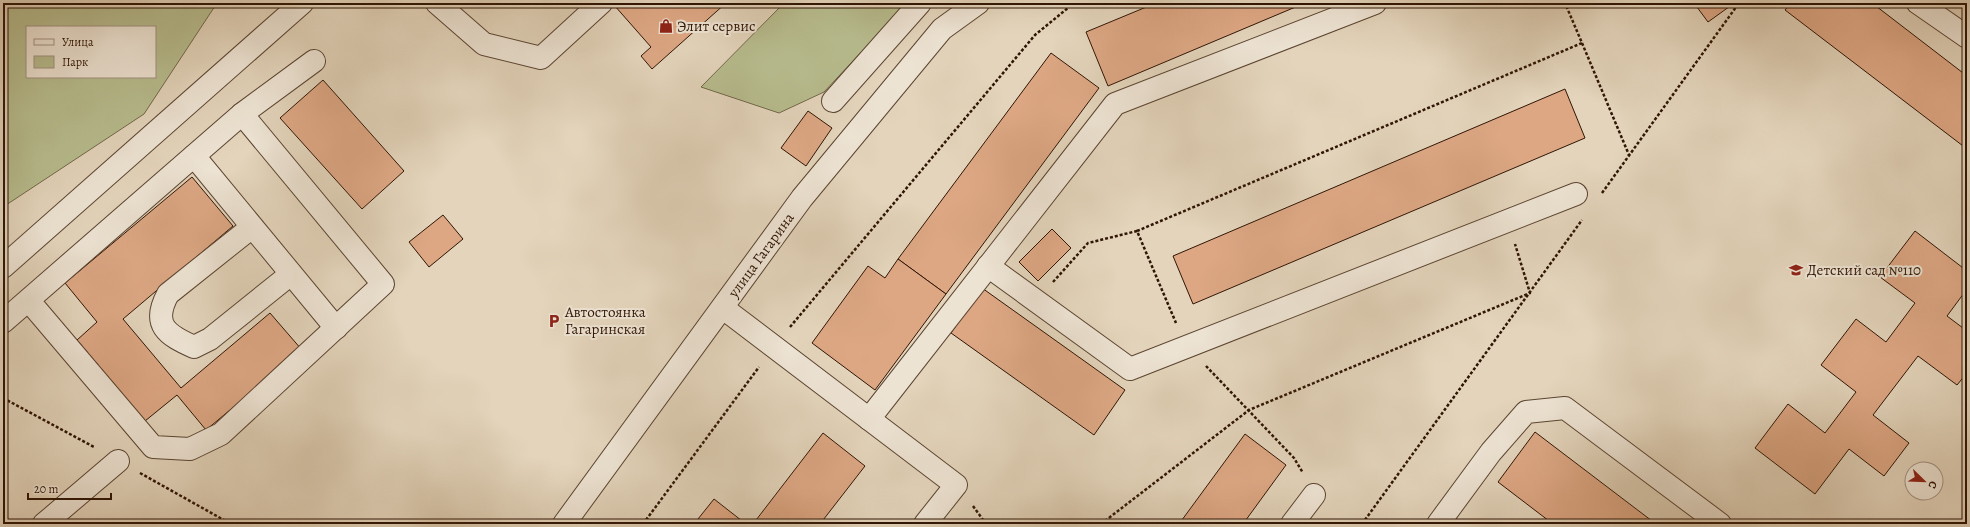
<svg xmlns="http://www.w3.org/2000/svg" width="1970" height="527" viewBox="0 0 1970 527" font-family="Alegreya,serif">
	<rect width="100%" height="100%" fill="#e3d4bb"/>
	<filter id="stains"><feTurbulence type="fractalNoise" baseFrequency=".005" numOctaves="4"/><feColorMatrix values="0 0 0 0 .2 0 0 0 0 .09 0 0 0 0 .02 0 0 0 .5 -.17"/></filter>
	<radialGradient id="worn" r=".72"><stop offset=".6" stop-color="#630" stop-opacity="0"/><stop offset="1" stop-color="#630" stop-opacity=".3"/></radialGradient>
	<g fill="#b7bc8e" stroke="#73684a" fill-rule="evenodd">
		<path d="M3,3h214l-73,111 -141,93zM27,27h128v50h-128z"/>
		<polygon points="784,3 907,3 824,92 779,113 701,87"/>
	</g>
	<g fill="#dda784" stroke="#2f1505">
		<polygon points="616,3 726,3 652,69 641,56 651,47 614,5"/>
		<polygon points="1156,3 1305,3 1108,86 1086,32"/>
		<polygon points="1694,3 1732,3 1733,4 1708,22"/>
		<polygon points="1791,3 1872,3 1967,76 1967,149 1785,10"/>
		<polygon points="1051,53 1099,88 946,294 898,259"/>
		<polygon points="323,80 404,171 362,209 280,118"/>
		<polygon points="1565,89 1585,138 1193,304 1173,256"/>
		<polygon points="808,111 832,128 806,166 781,148"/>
		<polygon points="192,177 233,226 123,319 181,388 270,313 302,350 206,430 177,395 145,421 77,340 97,322 65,283"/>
		<polygon points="443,215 463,239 429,267 409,242"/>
		<polygon points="1052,229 1071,248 1038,281 1019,262"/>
		<polygon points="1915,231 1967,271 1967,289 1947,316 1967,331 1967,373 1957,385 1918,356 1873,415 1909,443 1884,476 1849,449 1815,494 1755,448 1788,404 1825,433 1856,392 1821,365 1856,319 1886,342 1915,303 1880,277"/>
		<polygon points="898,259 946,294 875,390 812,343 868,266 885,278"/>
		<polygon points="982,288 1125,390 1094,435 951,333"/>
		<polygon points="1535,432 1656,524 1553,524 1498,482"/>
		<polygon points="823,433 865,466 820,524 753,524"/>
		<polygon points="1245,434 1286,465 1243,524 1179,524"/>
		<polygon points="714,499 746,524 694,524"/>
	</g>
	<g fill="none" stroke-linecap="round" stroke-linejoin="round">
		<defs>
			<g id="minor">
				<polyline points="437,3 484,44 541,58 601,3"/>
				<polyline points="1918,3 1967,37"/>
				<polyline points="833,101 920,3"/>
				<polyline points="242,114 314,61"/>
				<polyline points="194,156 336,328"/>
				<path d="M252,227l-84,67c-17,31 -1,41 26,53l16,-8 81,-65"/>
				<polyline points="988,266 1130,369 1576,194"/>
				<polyline points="3,267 302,3"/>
				<polyline points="723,308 956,485 925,524"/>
				<polyline points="3,322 242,114 383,284 221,434 190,449 153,447 29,301"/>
				<polyline points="869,419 1115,104 1375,3"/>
				<polyline points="44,524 118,461"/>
				<polyline points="564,524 802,198 942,29 978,3"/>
				<polyline points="1292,524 1314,495"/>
				<polyline points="1438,524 1491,452 1526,412 1565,408 1720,524"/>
			</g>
		</defs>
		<use href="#minor" stroke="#5c4532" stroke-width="24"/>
		<g stroke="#2f1505" stroke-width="2.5" stroke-dasharray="3 2" stroke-linecap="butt">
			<polyline points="1582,43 1629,155"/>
			<polyline points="1602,193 1739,3"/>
			<polyline points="1137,231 1582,43 1565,3"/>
			<polyline points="1053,282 1088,243 1137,231 1176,323"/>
			<polyline points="790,327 1035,35 1074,3"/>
			<polyline points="1206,366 1294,458 1303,473"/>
			<polyline points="3,398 94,447"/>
			<polyline points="140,473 231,524"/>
			<polyline points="973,506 986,524"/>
			<polyline points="643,524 759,367"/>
			<polyline points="1101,524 1249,410 1530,293 1515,244"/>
			<polyline points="1362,524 1582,220"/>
		</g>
		<use href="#minor" stroke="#ede3d3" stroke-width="22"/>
	</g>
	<defs>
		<symbol id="shop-bare" viewBox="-9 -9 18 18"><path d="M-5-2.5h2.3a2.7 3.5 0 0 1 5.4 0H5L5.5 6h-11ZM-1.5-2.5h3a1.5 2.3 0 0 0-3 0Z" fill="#8f2418" stroke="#ede3d3" stroke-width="2.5" paint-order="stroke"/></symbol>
		<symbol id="school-bare" viewBox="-9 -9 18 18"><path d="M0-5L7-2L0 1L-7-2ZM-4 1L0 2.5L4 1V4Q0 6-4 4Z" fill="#8f2418" stroke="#ede3d3" stroke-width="2.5" paint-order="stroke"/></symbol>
		<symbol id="parking-bare" viewBox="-9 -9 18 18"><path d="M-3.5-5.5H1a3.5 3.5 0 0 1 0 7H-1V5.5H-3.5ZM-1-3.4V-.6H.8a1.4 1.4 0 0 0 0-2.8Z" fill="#8f2418" stroke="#ede3d3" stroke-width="2.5" paint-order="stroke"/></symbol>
	</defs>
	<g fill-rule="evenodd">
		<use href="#shop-bare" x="656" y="16" width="20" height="20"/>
		<use href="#school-bare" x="1786" y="260" width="20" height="20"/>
		<use href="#parking-bare" x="544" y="311" width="20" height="20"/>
	</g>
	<g text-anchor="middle" stroke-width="4" stroke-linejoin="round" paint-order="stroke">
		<g font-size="15" fill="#2f1505" stroke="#ede3d3" text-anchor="start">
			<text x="677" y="31">Элит сервис</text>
			<text x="1807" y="275">Детский сад №110</text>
			<text x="565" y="317">Автостоянка<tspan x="565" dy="17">Гагаринская</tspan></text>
		</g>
		<g font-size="15" fill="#2f1505" stroke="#ede3d3">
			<text transform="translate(761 255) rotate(-54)" y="5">улица Гагарина</text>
		</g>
	</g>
	<rect width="1970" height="527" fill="none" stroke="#e3d4bb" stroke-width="16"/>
	<rect x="4" y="4" width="1962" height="519" fill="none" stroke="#2f1505" stroke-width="2"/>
	<rect x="8" y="8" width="1954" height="511" fill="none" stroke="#2f1505"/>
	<rect x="26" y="26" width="130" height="52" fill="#ede3d3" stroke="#a19181"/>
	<rect x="34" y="39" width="20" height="6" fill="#ede3d3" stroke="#a19181"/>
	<text x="62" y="46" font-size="12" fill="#2f1505">Улица</text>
	<rect x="34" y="56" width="20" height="12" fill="#b7bc8e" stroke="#a19181"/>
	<text x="62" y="66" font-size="12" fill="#2f1505">Парк</text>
	<g transform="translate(1924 481) rotate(113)"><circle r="19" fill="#ede3d3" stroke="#a19181"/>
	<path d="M0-3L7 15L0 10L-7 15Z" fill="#8f2418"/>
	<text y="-6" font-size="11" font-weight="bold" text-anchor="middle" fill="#2f1505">С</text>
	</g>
	<path d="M28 493v6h83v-6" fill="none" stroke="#2f1505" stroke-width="2"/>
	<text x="34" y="493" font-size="12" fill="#2f1505" stroke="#ede3d3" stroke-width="3" paint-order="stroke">20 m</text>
	<rect width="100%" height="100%" filter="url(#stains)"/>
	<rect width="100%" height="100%" fill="url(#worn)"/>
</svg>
